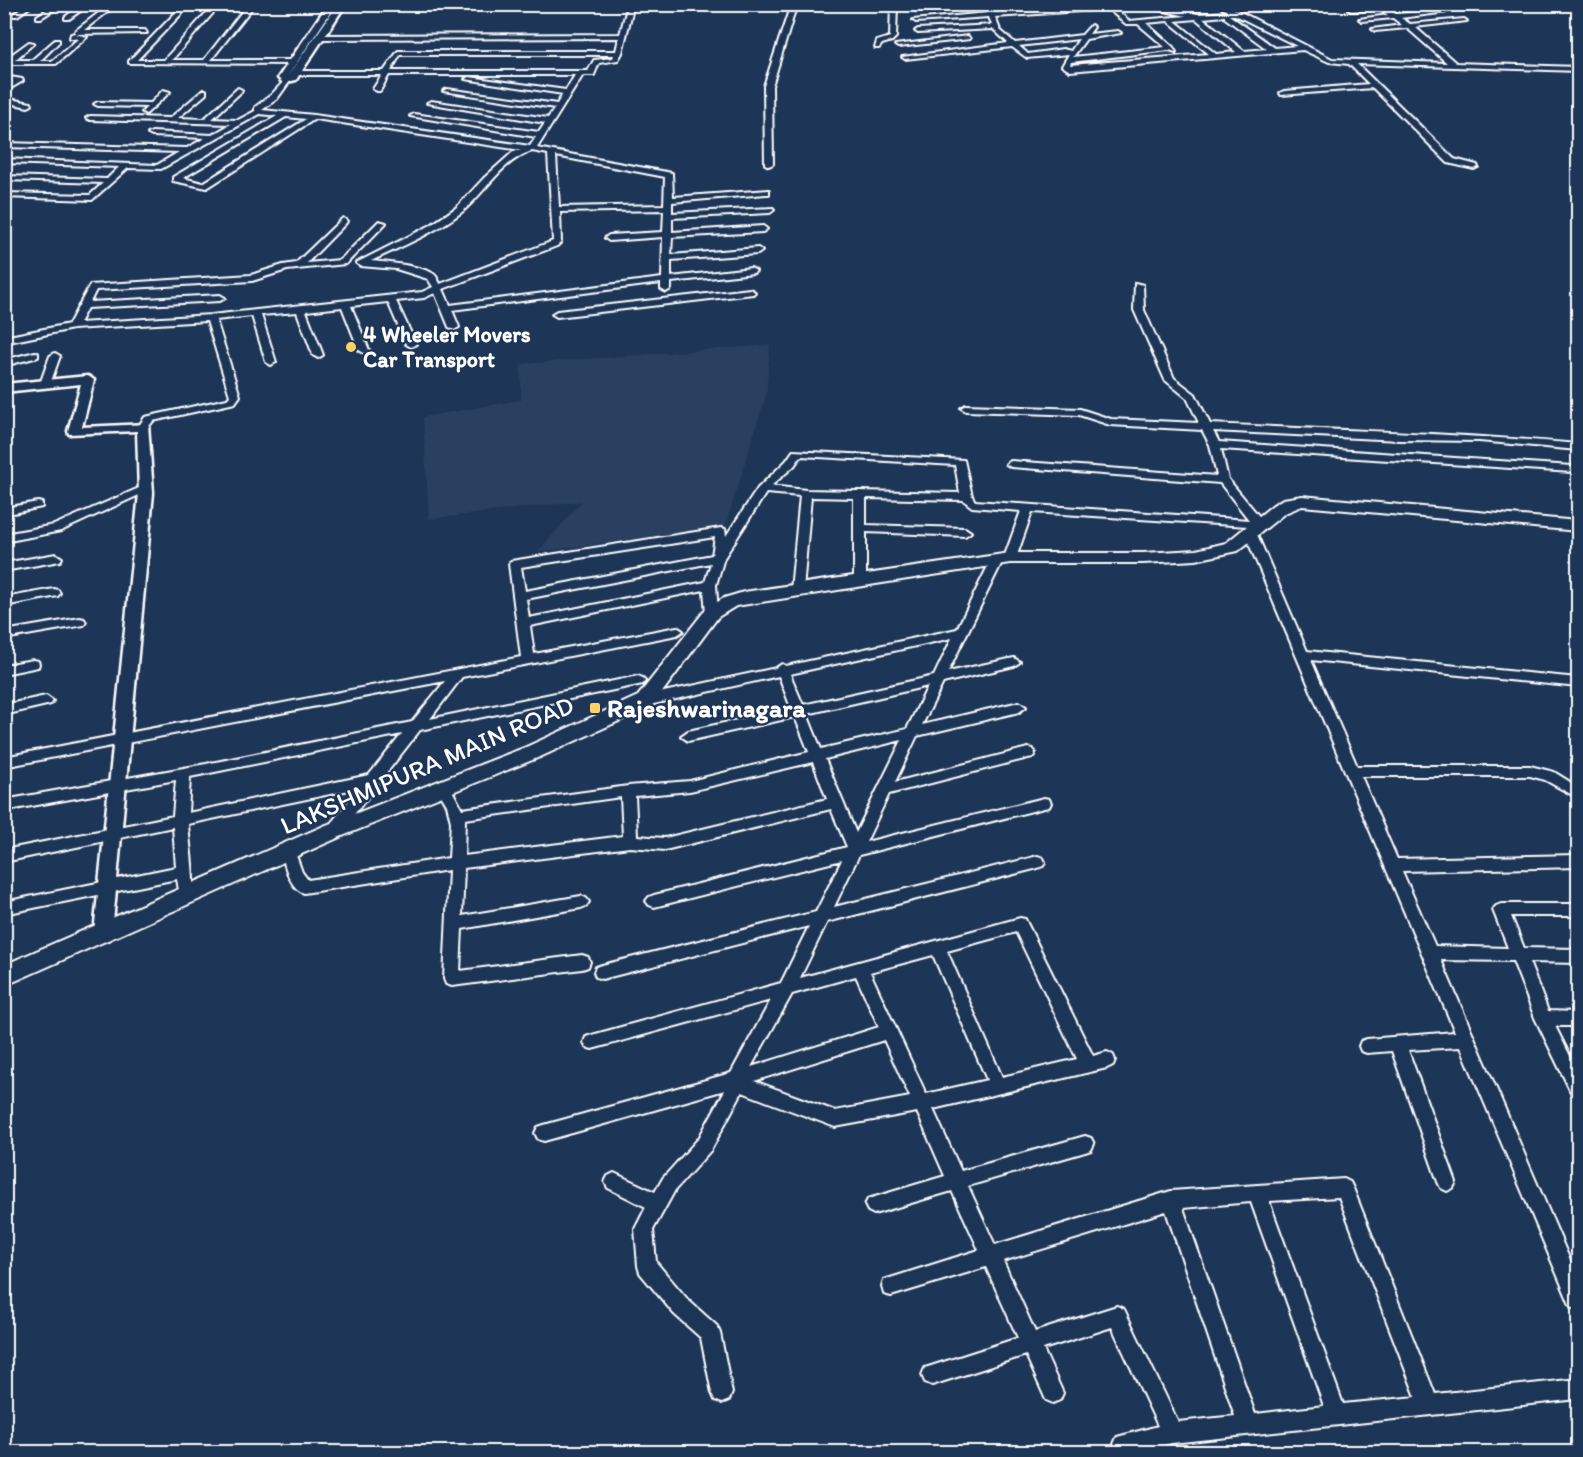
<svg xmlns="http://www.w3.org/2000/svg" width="1583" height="1457" viewBox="0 0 1583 1457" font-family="Itim,sans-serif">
	<rect width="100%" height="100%" fill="#1d3557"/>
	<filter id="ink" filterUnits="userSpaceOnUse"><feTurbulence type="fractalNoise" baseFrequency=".0167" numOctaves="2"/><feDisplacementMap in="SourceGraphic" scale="12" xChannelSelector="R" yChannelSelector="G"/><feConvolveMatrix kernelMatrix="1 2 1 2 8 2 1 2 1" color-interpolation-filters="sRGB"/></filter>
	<g filter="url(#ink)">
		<polygon fill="#2a4161" points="770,345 766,395 725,527 538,552 582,501 429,519 423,417 521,400 521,364"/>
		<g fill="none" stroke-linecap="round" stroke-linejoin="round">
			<defs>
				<g id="minor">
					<polygon points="26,4 34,4 17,16 13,16 13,14"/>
					<polygon points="55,4 63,4 41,18 37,18 37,16"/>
					<polygon points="82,4 90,4 69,19 65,19 65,17"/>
					<polygon points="110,4 118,4 84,30 145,30 147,33 75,34 87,37 56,64 4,64 4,60 29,42 34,43 15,60 32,60 55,40 59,40 59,42 40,61 52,61 78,39 70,38 71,34 75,33 75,31"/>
					<polygon points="184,4 191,4 137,60 164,60 214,4 221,4 172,60 204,60 248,4 255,4 211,60 293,60 296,62 293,64 129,63 129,61"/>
					<path d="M628,4h6l-12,49 -4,7 -19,3 -5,12h-11l-46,73 135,25 1,24 96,-7v4h-3l-94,8v11l101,-5 1,2 -4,3 -98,5v14l91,-6 4,3 -4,3 -91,5 -1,18 87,-7 4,3 -4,3 -87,6v17l80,-9 5,3 -2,2 -83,9v7l-5,3 -5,-3v-6l-209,27 7,17 -5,3 -5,-3 -14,-34 -11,5 -28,3 20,43 -5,3 -5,-3 -18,-42 -37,4 18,44 -5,3 -5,-3 -17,-43 -36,4 17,44 -5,3 -5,-3 -16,-43 -36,3 15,47 -5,3 -5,-3 -14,-46 -36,4 24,76 -5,7 -82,18 -6,8 -4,1 -5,-3 7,-10 82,-18 3,-3 -23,-75 -134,8 -69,14v-6l65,-13 21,-39 161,-10 32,-10 13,-2 47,-45 4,3 -1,2 -39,40 33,-3 39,-39 7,2 -40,41 -59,6 -35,11 -156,9 -6,12 130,-7 5,3 -5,3 -133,7 -8,15 132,-8 211,-23 11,-5 -5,-8 -32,-10 -36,-3 -4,-3 75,-38 26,-18 27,-29 29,-26 8,-2 -206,-31 -108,69 -34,-7v-4l104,-61 -17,-2 -99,55 -33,-1 -36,32 -88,-3v-4l86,2 13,-12 -99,-3v-4l103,3 12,-12 -115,-4v-4l153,6 22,-13 -175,-5v-4l183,5 18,-10 -53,-2 -4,-2 4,-2 60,3 19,-11 -141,-4 -4,-2 4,-2 80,2 33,-28h3v4l-28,24 26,1 34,-31 4,2 -1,2 -29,27 26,1 17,-9v-4l16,-12 15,-16 4,2 -13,18 -15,11 52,5 216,31 6,-9 -126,-21 4,-2 125,18 6,-9 -118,-20 4,-2 117,17 7,-10 -112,-17 4,-2 110,15 6,-10 -98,-15 4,-2 97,13 9,-15h-186l-9,16h-3l-4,-2 9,-14h-85l-4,-2 4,-2h87l14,-20h218l3,-13 -299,1 -3,-2 3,-2 300,-1zM400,55h214l-1,3 -19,2 -6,11h-197zM286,117l20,2 -103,64 -20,-5zM532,151l16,3 5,87 -113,43c0,-1 -4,-8 -5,-9 -10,-9 -50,-13 -64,-14 31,-15 64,-28 91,-49 24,-20 39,-51 70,-61zM556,156l109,21 -1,28 -105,2zM664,210l-1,22 -54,3 -4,3 4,3 54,-4 -1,41 -212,27 -7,-16 114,-43 4,-4 -1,-30z"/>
					<polygon points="791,4 797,4 772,86 773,164 769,166 765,164 764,86"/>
					<polygon points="891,4 897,4 896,37 892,41 882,44 879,48 875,48 877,41 890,37"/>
					<polygon points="949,4 983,4 916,11 913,9"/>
					<path d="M984,4h6l4,9 116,-9 19,17 57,-5 -50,-12h15l47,10 31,-2 -12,-7 -39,5 -3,-2 18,-4h32l107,55 115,4 -40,-35 -32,3 -3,-2 30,-4 -9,-7 -31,3 -3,-2 29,-4 -9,-6 -28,2 -3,-2 25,-5h43l-30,4 10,6 48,-4 3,2 -46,6 9,6 54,-5 3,2 -52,6 41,36 122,4v4l-221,-7 97,95 23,6 1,2 -4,2 -26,-6 -75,-75 -92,7 -1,-2 4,-2 85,-7 -20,-20 -20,-2 -26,-12 -233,21 -8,-5 7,-12 -42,4 -15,-11 -107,12 -3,-2 106,-14 -15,-14 -75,4 -3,-2 3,-2 74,-4 -3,-8 -73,5 -3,-2 74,-7zM1108,9l18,15h12l27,23 -92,10 13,-18 35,-6 -3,-2 -29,3 5,-7 -3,-2 -9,10 -67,8 -15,-13 -5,-13zM1229,15h6l62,31 -22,2zM1225,16v2l42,31 -23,2 -41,-33zM1196,19l40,33 -20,2 -41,-33zM1168,21l41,33 -139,11 1,-3 98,-12 7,2 -3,-5 -27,-24zM1079,39l-8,12 -8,-2 -35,5 -9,-8z"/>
					<polygon points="968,36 970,39 898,47 895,45"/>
					<polygon points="4,76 22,79 23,81 4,92 4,87 13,82 4,80"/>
					<polygon points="163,90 170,92 146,114 142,112 147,107 98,106 94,104 98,102 151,103"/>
					<polygon points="4,98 31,103 32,105 28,107 4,102"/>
					<path d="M1135,283l8,2 1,25 30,68 21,16 15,30c123,6 246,9 368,20v6l-99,-9 -79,-1 -187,-9 6,11 353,24 5,3 -5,3 -351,-23 7,30 35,42v6l-231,-15 -16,46 -6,4 -6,-4 17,-47 -49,-4 -9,-7 -97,-2v27l99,3 6,4 -6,4 -99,-4v48l-6,4 -6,-4v-82l-43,-1 -8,93 -6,4 -6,-4 9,-94 -34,-3 -42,65 -8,27 2,28 -2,3 -4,1 -6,-4 -2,-23 -174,36 4,28 143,-27 6,4 -6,4 -215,42 -32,42 208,-43 5,2 2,3 -2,3 -223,46 -82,105h-10l-2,-4 2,-4 31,-39 -171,36c1,16 9,68 3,78l-5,2 -5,-2 -4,-23 -173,35v-12l172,-35 -3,-40 -169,35v-12l169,-34 3,-36 -172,31v-11l202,-36 206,-42 33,-41 -441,86v-10l517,-100 -12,-93 2,-3 210,-33 4,1 1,7 32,-48 28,-27 7,-10 171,9 8,36 3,5 274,19 -29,-37 -209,-16 -5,-3 5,-3 206,15 -7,-31 -8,-15 -92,-5 -31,-10 -113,-4 -5,-3 5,-3 114,4 31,10 88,4 -12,-25 -22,-18 -31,-70zM801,456l154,9 5,28 -154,-3 -35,-4 23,-20zM715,537l-3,18 -187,36 -4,-24zM711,563l-6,19 -176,36 -3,-19zM402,734l-33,41 -181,38 2,-36z"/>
					<polygon points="750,289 755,292 753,294 557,317 552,314 557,311"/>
					<polygon points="35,352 38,353 38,357 4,366 4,360"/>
					<polygon points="55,353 60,356 50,384 45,387 41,386 40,384 50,356"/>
					<polygon points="146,485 150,486 150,490 61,531 4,542 4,534 54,525"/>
					<polygon points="38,502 42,503 42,507 4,515 4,508"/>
					<polygon points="1250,528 1256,532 1307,651 1578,678 1578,687 1311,660 1357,766 1530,766 1554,772 1578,787 1578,798 1545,780 1530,776 1361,776 1397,859 1578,855 1578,867 1402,871 1435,946 1508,948 1493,910 1496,906 1501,904 1578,904 1578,916 1511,916 1524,948 1578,949 1578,963 1529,962 1548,1011 1578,1012 1578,1026 1555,1026 1578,1072 1578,1096 1572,1094 1535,1018 1513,961 1441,960 1578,1279 1578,1309 1571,1307 1461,1047 1408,1050 1456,1182 1453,1188 1447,1191 1441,1188 1438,1182 1392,1051 1367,1053 1361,1051 1359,1046 1361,1041 1367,1039 1455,1032 1244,532"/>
					<polygon points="56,554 62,558 60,561 4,571 4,563"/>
					<path d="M997,556l6,4 -55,112 66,-14 6,4 -6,4 -71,17 -21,42 97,-23 7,5 -7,5 -102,24 -22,46 133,-34 5,1 2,4 -2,4 -5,1 -139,36 -23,48 178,-44 5,1 2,4 -2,4 -5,1 -185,47 -25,52 204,-51 5,2 2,4 -2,4 -5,2 -211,54 -27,56 220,-60 5,1 68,137 14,-4 6,3 2,5 -2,5 -6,3 -174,41 28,62 124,-35 6,2 3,6 -3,6 -6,2 -117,34 27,59 176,-54 173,-12 6,3 3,6 82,206 143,-15v20l-406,44c-17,4 -38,13 -55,8l-3,-7 3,-7 41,-11 -46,-99 -69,22 20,44 -3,7 -7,3 -7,-3 -20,-45 -94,30 -7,-3 -3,-7 3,-7 93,-30 -32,-71 -95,29 -7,-2 -2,-7 2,-7 95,-30 -27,-59 -78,23 -6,-3 -3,-6 3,-6 77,-23 -28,-64 -82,15 -93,-35 -31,58 -36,40 -22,40 3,32 32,38 29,26 3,7 12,60 -3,7 -7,3 -7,-3 -3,-7 -11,-55 -27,-24 -34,-41 -2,-7 -3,-37 11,-22 -38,-19 -3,-6 3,-6 6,-3 41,19 8,-14 36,-40 26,-48 -181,51 -6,-2 -3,-6 3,-6 6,-2 187,-52 40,-73 -179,49 -6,-2 -2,-5 2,-5 6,-2 189,-52 28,-57 -207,53 -6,-2 -2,-5 2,-5 6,-2 214,-53 26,-52 -188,47 -5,-2 -3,-4 3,-4 5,-2 193,-48 -16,-38 -166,41 -35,-3 -166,21 -2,48 119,-20 5,2 3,4 -3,4 -5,2 -119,21 -2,42 122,-16 6,2 2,5 -2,5 -6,2 -130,17 -6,-2 -2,-5 5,-109 -145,23c-15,-5 -19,-28 -23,-42l2,-4 5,-2 5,2 9,25 6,8 141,-22 2,-36 -4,-17 -11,-18 2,-4h10l14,26 166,-23 62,-5 119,-29 -14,-35 -107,24 -7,-5 7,-5 103,-23 -12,-32 -134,30 -7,-5 7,-5 131,-28 6,-4 4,2 171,-37 34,-69zM952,638l-18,38 -131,29 -13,-31zM928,686l-21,43 -86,20 -14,-35zM902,740l-46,93 -31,-74zM813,762l14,37 -162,39 -28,-2 -2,-40 55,-5zM621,797l2,39 -159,20 1,-37zM1016,932l61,127 -75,18 -55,-126zM933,955l54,125 -61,14 -56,-122zM856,976l23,51 -128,40 41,-73zM884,1040l26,57 -75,14 -81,-30zM1339,1197l77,200 -73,7 -74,-203zM1251,1202l73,204 -69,8 -72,-206zM1166,1211l69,205 -57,6 -54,-113 -7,-3 -82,26 -32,-71z"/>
					<polygon points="54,589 58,590 60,593 58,596 4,606 4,598"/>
					<polygon points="80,618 84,619 86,622 84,625 4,639 4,631"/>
					<polygon points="33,660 38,661 39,664 38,667 4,674 4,665"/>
					<polygon points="46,696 53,701 51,704 4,715 4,705"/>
				</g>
				<g id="tertiary">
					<polygon points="328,4 336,4 287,77 338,4 346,4 296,80 283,83 278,78"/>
					<polygon points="88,376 94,380 82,427 148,424 153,493 112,933 110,939 103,941 96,939 94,933 139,493 137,431 69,434 68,431 81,384 4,392 4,384"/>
				</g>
				<polygon id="secondary" points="1302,496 1578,521 1578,531 1302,506 1285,513 1238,551 1196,560 1143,563 1010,563 736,606 718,617 652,706 540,757 340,837 4,986 4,965 326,825 526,747 638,696 706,609 724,598 744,592 1010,553 1143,553 1196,550 1226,543 1273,505 1283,499"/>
			</defs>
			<use href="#minor" stroke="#fff" stroke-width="4"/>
			<use href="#tertiary" stroke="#fff" stroke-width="5"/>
			<use href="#secondary" stroke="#fff" stroke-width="4"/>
			<use href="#minor" fill="#1d3557" fill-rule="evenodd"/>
			<use href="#tertiary" fill="#1d3557" fill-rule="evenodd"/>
			<use href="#secondary" fill="#1d3557" fill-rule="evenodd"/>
		</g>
	</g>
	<g fill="#ffd166" stroke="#1d3557" stroke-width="2">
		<circle cx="351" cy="347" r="6"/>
		<rect x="589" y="702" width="12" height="12" rx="3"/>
	</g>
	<g text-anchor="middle" stroke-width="4.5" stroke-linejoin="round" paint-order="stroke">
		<g font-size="22" font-weight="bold" fill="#fff" stroke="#1d3557" text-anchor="start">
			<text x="363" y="342">4 Wheeler Movers<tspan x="363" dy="25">Car Transport</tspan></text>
		</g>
		<g font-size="26" font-weight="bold" fill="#fff" stroke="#1d3557" text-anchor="start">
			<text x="607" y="717">Rajeshwarinagara</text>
		</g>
		<g font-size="26" fill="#fff" stroke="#1d3557">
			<text transform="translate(427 765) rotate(-23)" y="9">LAKSHMIPURA MAIN ROAD</text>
		</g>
	</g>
	<rect width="1583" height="1457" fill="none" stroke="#1d3557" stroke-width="24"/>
	<rect x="12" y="12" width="1559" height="1433" fill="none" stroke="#fff" stroke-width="2" filter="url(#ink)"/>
</svg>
